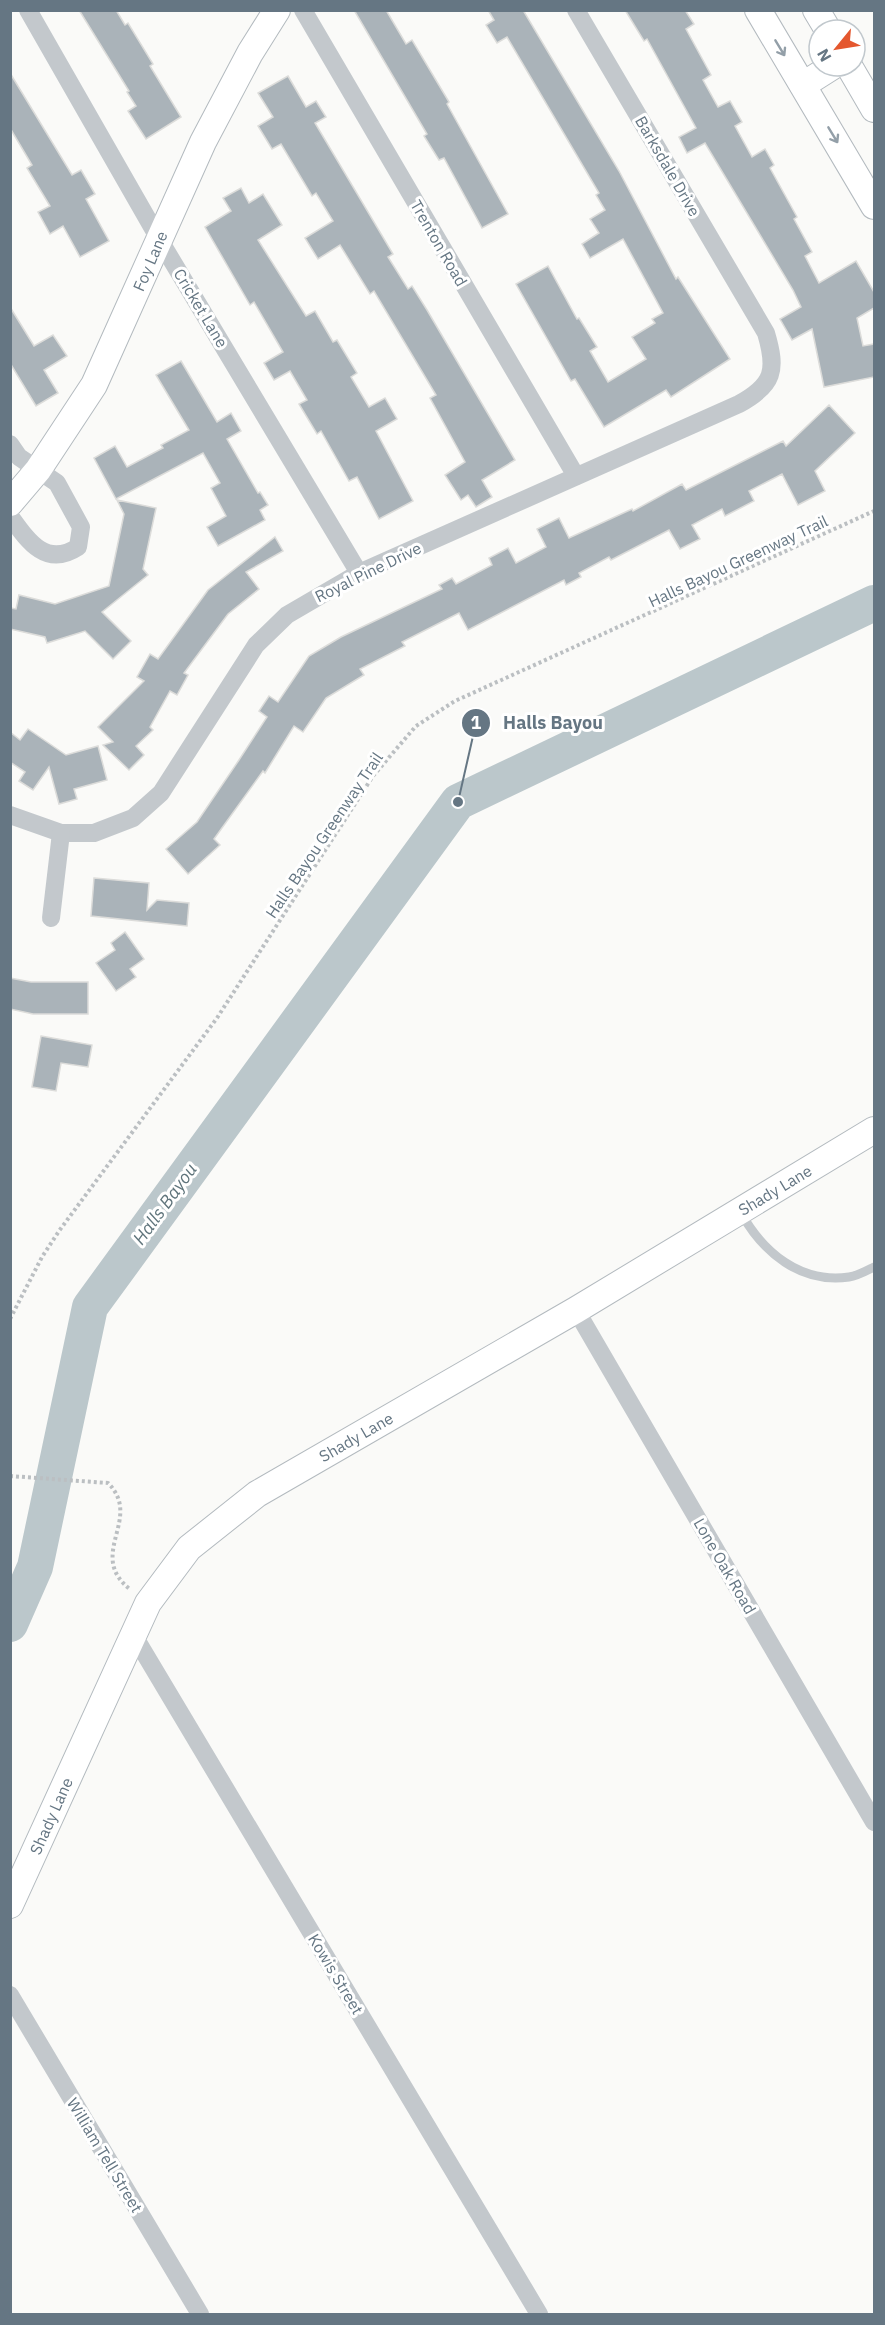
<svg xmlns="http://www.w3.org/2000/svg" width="885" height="2325" viewBox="0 0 885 2325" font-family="'IBM Plex Sans',sans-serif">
	<rect width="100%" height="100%" fill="#fafaf8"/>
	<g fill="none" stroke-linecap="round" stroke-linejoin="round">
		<polyline stroke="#bbc7cb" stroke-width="36" points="10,1624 35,1567 90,1307 458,802 874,603"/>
	</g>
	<g fill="#aab3b9" stroke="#dcdcda" stroke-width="1.5">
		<polygon points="79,10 116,10 125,25 128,23 153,64 150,66 181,117 146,139 128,111 136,106 127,92 129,91"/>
		<polygon points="354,10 386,10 406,44 412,40 449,102 447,104 508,214 482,228 444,158 439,160 424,136 427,134"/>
		<polygon points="488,10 523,10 619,171 676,279 678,277 730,359 671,397 666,390 604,427 575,379 571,381 516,284 548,266 577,319 579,318 597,347 590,351 608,382 646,359 632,337 655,323 652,319 663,313 623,239 590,258 582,244 599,233 590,219 605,210 596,195 599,193 507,37 497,43 486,25 494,20"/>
		<polygon points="625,10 685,10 694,24 686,29 711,75 703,80 718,107 730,101 742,122 735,126 752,157 765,149 774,165 770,168 797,217 794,219 812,252 805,256 819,283 856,261 874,292 874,308 857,318 863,346 874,344 874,377 824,387 812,329 792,340 780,319 801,307 793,290 705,143 687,153 679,137 696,128 647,39 644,41"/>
		<polygon points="10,73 72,175 81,170 95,194 86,199 109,241 80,257 63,226 50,234 38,212 50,206 27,168 32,165 10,128"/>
		<polygon points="288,76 306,107 316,101 326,117 315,123 393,254 388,257 408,289 412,286 427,310 515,460 482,480 492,497 476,507 468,495 461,500 445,475 465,462 430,398 436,395 374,291 370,294 340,245 318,259 305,238 333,221 316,193 312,196 281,144 272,149 258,126 273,117 258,93"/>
		<polygon points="241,188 249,203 263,194 282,225 258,240 306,316 315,311 333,342 337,340 357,373 351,377 369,407 385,398 397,419 376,431 413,501 379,519 357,477 349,481 321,431 317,434 299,404 307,400 290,371 274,380 264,363 283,352 254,302 250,305 205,227 231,211 223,198"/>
		<polygon points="10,307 34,346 53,335 67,356 44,370 58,393 36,406 10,363"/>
		<polygon points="181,361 217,422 231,413 241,431 227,439 258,493 260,492 268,505 260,510 265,520 218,546 207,527 226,516 211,488 220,483 203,453 116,499 94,458 115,446 127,467 163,448 161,445 189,430 156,375"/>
		<polygon points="829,405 855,433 815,471 825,491 798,505 782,474 749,491 754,501 725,516 722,509 692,525 700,539 680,549 669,530 611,560 609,557 579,573 581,577 566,585 564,580 468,630 459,613 402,642 405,646 360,669 364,675 326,698 303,732 294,726 265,773 263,771 214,839 220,845 188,874 166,849 197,822 239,760 267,717 259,711 269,696 278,702 309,656 341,637 442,589 439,585 452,578 456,584 492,565 489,558 508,548 516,563 546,547 537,529 559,518 569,538 632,509 633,511 682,484 686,490 783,441 786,446"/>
		<polygon points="117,500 156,508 143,569 148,575 102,612 131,641 113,659 85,631 47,643 45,637 10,629 10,608 16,609 19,595 55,604 109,586 124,514"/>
		<polygon points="275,537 283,551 246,572 259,589 228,614 184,673 188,675 177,695 170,691 150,727 153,730 136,746 144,755 129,770 103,745 113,742 98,727 144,681 137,677 150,654 158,659 208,590"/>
		<polygon points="28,729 66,755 98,746 107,780 74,789 77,799 59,804 49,767 33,790 19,781 25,772 10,762 10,732 20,740"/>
		<polygon points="94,878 149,883 147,910 157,900 189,903 187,926 91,916"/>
		<polygon points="125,932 144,959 130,969 136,977 116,991 96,963 115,950 111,943"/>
		<polygon points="10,978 31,982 88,982 88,1014 33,1014 10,1009"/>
		<polygon points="41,1036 92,1045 88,1067 61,1063 56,1091 32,1087"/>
	</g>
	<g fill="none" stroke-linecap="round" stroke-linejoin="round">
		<defs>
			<g id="secondary">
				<polyline points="758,10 874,206"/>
				<polyline points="816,10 828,30"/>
				<polyline points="849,66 874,109"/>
				<polyline points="803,85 833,66"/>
				<polyline points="10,503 38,470 94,385 203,142 250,53 277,10"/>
				<polyline points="10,1905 148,1603 189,1548 257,1494 576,1310 874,1130"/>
			</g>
		</defs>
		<use href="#secondary" stroke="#b3babf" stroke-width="28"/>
		<g stroke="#bbbfc2" stroke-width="4" stroke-dasharray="3 3" stroke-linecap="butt">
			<polyline points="10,1319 42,1257 59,1231 217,1018 373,776 416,726 455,701 874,511"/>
			<path d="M10,1476l98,7c36,36 -23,72 23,107"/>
		</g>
		<path stroke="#c3c8cc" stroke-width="9" d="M741,1213c22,39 59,71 108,64 8,-1 17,-6 25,-10"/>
		<g stroke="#c3c8cc" stroke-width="18">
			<polyline points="28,10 159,239 359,573"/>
			<polyline points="303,10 576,476"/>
			<path d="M10,444l9,13 38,26 24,44 -3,20c-32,21 -50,-6 -68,-31"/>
			<path d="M10,815l51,18h33l39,-15 28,-25 95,-148 31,-30 72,-42 380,-169c35,-19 38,-34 27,-71l-190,-323"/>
			<polyline points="51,918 61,833"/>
			<polyline points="576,1310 874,1822"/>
			<polyline points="133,1634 539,2314"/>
			<polyline points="10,1995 200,2314"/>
		</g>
		<use href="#secondary" stroke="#fff" stroke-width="26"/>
	</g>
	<defs><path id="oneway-shaft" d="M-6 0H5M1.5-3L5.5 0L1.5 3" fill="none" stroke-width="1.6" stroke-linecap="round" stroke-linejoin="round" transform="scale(1.5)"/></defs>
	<g stroke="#939fa8">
		<use href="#oneway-shaft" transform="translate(780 48) rotate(59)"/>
		<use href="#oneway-shaft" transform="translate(833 135) rotate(59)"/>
	</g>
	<g text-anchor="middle" stroke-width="6" stroke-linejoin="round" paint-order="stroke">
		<g font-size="16" fill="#657683" stroke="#fff">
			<text transform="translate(668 166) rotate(60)" y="6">Barksdale Drive</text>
			<text transform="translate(439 243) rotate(60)" y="6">Trenton Road</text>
			<text transform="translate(150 261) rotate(-67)" y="6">Foy Lane</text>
			<text transform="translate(201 308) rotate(59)" y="6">Cricket Lane</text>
			<text transform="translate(738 561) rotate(-25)" y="6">Halls Bayou Greenway Trail</text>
			<text transform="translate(368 572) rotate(-26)" y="6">Royal Pine Drive</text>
			<text transform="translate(324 835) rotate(-56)" y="6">Halls Bayou Greenway Trail</text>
			<text transform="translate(775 1190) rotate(-31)" y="6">Shady Lane</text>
			<text transform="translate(356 1437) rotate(-30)" y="6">Shady Lane</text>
			<text transform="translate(725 1566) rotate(60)" y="6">Lone Oak Road</text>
			<text transform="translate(51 1816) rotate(-66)" y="6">Shady Lane</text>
			<text transform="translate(336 1974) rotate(59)" y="6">Kowis Street</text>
			<text transform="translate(105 2155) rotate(59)" y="6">William Tell Street</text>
		</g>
		<g font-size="18" font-style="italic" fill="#60757c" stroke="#fff">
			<text transform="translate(165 1204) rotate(-54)" y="6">Halls Bayou</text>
		</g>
	</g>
	<path fill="none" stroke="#657683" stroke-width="2" d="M458 802L476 723"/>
	<g fill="#657683" stroke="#fff" stroke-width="2">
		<circle cx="458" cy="802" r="6"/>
		<circle cx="476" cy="723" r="15"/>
	</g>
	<g font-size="18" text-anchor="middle" font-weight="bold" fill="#fff">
		<text x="476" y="729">1</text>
	</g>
	<g font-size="18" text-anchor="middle" font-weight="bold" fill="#657683" stroke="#fff" stroke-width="6" stroke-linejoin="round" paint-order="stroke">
		<text x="553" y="729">Halls Bayou</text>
	</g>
	<rect width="885" height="2325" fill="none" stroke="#657683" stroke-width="24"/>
	<g transform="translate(837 48) rotate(240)"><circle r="28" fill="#ffffff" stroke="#c1c8cd" stroke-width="1.5"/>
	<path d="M0-4.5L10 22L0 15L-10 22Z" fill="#e4572e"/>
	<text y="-9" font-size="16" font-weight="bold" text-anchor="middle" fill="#657683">N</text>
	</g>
</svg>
